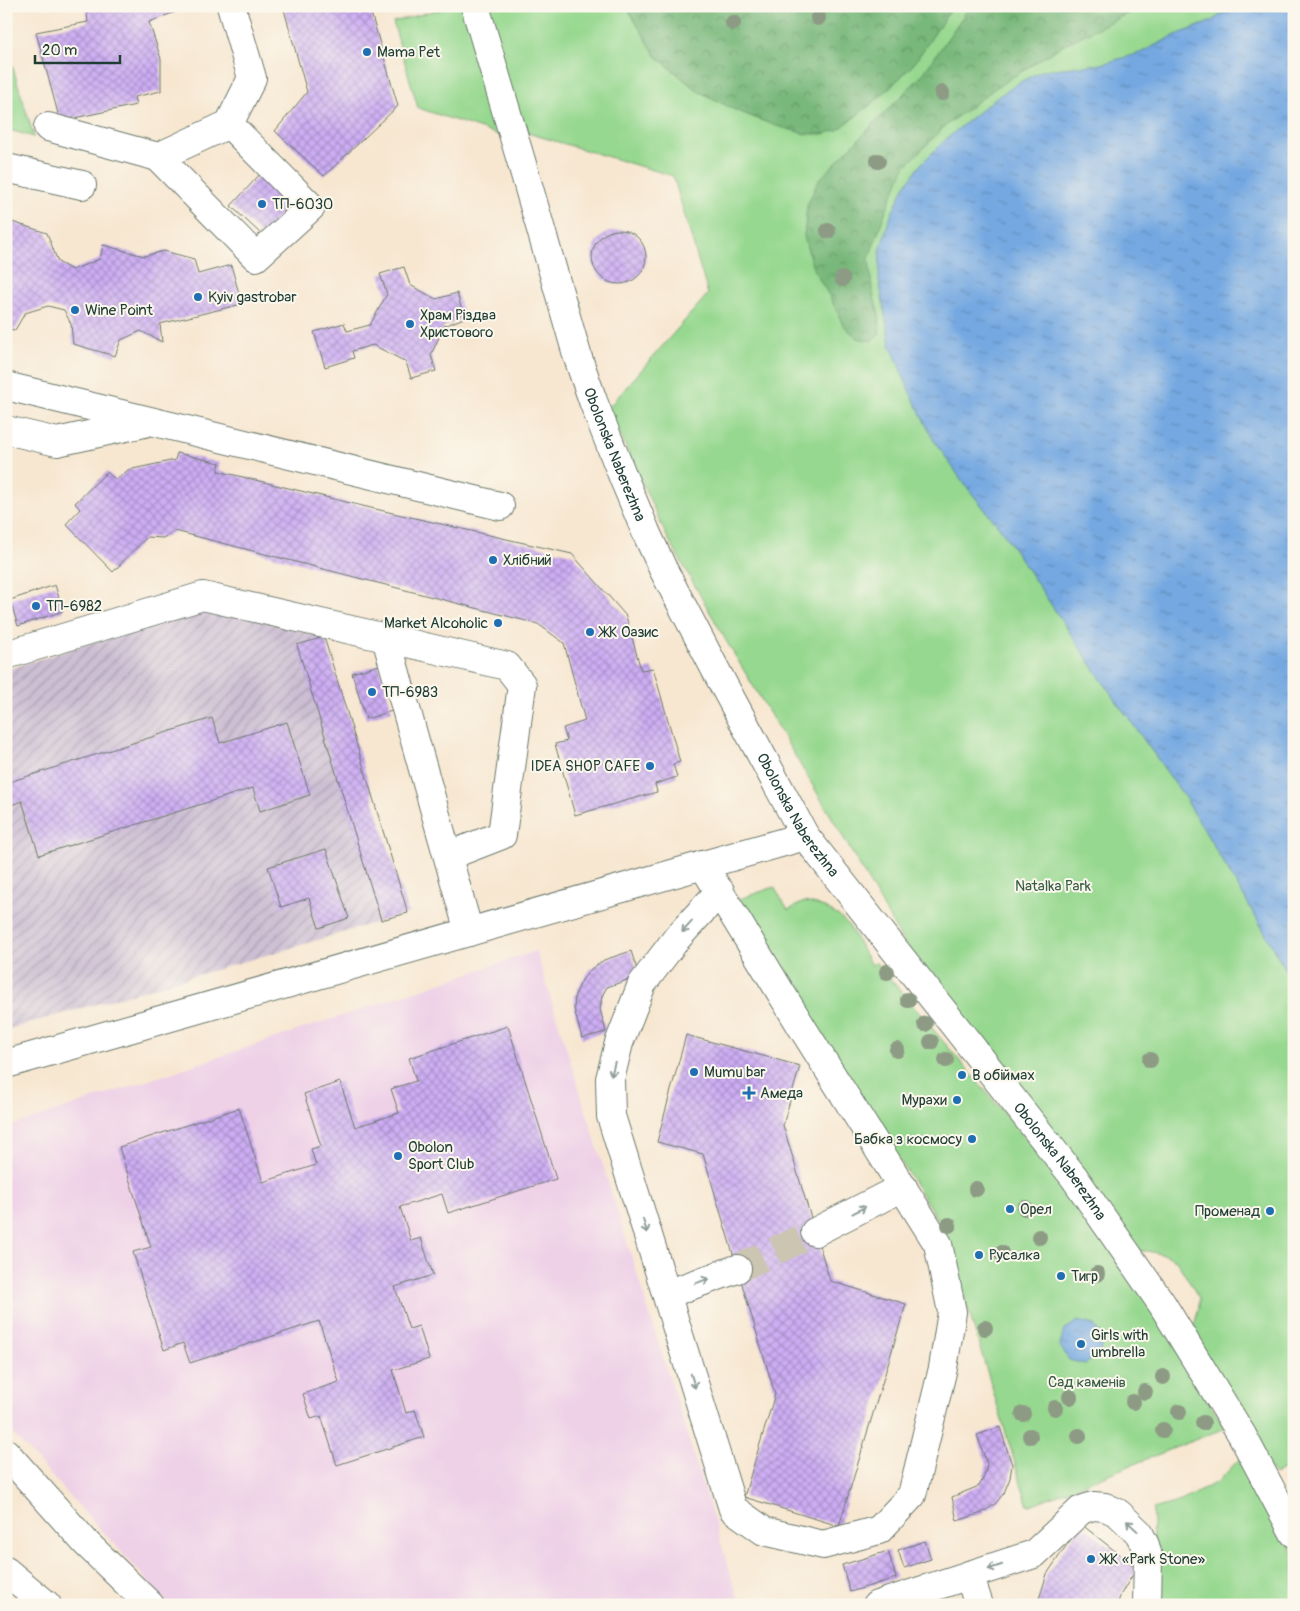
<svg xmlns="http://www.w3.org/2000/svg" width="1300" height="1611" viewBox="0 0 1300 1611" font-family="Pangolin,sans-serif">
	<defs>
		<pattern id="industrial-furrows" width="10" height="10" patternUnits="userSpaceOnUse" patternTransform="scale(1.25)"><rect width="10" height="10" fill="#ccbed3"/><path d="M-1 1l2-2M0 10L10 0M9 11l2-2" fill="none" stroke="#a59cac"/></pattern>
		<pattern id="forest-crowns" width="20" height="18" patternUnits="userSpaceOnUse" patternTransform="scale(1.25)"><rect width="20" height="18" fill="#78b87a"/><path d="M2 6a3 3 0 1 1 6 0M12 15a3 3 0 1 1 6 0" fill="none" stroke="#629765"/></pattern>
		<pattern id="water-ripples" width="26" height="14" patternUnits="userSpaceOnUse" patternTransform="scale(1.25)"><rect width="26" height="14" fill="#75a8e1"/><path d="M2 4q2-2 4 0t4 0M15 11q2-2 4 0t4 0" fill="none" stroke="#5f8ab7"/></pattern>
		<pattern id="building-cross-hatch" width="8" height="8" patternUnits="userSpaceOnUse" patternTransform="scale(1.25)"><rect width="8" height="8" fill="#cdadf4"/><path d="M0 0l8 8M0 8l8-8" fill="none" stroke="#a68ec6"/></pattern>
	</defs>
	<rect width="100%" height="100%" fill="#fbf7ec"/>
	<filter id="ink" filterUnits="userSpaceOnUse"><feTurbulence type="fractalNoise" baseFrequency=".02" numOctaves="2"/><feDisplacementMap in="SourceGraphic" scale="10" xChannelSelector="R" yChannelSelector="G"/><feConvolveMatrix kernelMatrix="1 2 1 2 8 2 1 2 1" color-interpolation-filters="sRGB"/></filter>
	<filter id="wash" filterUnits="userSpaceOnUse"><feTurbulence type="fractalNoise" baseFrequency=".0096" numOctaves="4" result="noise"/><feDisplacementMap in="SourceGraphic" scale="20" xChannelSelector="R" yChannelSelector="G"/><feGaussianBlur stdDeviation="1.12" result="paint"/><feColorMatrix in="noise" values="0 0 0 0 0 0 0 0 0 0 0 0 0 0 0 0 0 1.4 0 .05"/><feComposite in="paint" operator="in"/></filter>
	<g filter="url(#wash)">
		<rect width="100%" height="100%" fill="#f7e7d1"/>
		<polygon fill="#eed0e7" points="536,951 740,1604 170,1605 13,1434 6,1412 6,1128"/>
		<polygon fill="url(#industrial-furrows)" points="207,606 324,637 408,913 294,947 6,1030 6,670"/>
		<g fill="#96d88f" stroke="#5a8a62">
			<polygon points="452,6 466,6 508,138 418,108 393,22"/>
			<polygon points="483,6 1234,6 1210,22 1176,35 1140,53 1102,64 1044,70 1022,81 993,100 945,140 922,163 904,187 933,439 966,486 1000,528 1103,682 1184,796 1260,924 1294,986 1294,1464 1274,1475 1189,1335 1195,1322 1199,1307 1199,1298 1176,1260 1166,1255 1147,1251 1135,1251 923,977 834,821 728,644 666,535 608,408 708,294 673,176 521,131"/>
			<polygon points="6,45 34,137 6,129"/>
			<polygon points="774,887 788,910 804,902 821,906 839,916 849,926 871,965 876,962 1083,1206 1147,1300 1225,1428 1028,1506 962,1289 938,1220 734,901"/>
			<polygon points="1239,1459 1294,1553 1294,1605 1152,1605 1153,1509 1181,1501 1219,1481"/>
		</g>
		<g fill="url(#forest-crowns)" stroke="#4c7a57">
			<polygon points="628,6 953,6 913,65 879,98 838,130 822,134 806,134 773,125 735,110 696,90 656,56 629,11"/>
			<polygon points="970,6 1143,6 1063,45 994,89 945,126 905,167 886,210 869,258 872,289 880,319 879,335 871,341 857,338 843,325 830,297 813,269 804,236 807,206 818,181 843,155 923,74"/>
		</g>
		<g fill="url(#water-ripples)" stroke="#4a728a">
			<polygon points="1234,6 1294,6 1294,986 1260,924 1184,796 1103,682 1000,528 966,486 933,439 909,390 890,344 879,280 880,251 889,220 904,187 922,163 945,140 993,100 1022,81 1044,70 1102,64 1140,53 1176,35 1210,22"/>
			<polygon points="1078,1321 1094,1325 1103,1339 1099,1355 1085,1364 1069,1360 1060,1346 1064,1330"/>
		</g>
		<g id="blocks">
			<g fill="url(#building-cross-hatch)">
				<polygon points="86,6 173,6 175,12 149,22 161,59 161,91 134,97 136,105 60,121 36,32 88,22"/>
				<polygon points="283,6 369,6 398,106 324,176 275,131 307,92"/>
				<polygon points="261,173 293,202 262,235 231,206"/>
				<polygon points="9,221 47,233 58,262 72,270 100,259 103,245 144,256 164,251 194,259 198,274 231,265 242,304 160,324 162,342 141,331 121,340 115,356 73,344 71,324 64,310 48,306 25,313 15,330 6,329 6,227"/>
				<circle cx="619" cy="257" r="27"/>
				<polygon points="404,267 410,285 436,299 457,293 464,318 444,326 431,355 436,371 411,378 406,362 373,345 352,351 354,358 325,367 314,332 344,323 347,331 370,325 387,294 380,274"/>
				<polygon points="177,453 220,463 218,471 371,508 572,554 626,616 641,670 653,668 680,762 673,764 677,777 655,784 657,792 575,815 555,744 567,741 563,728 585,721 564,643 538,624 175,531 163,538 147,537 113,572 66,524 80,509 75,503 107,472 116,480 128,470 175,460"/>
				<polygon points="55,585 63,611 18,626 10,600"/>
				<polygon points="324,637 408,913 381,920 297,645"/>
				<polygon points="379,665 392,711 366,719 352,673"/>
				<polygon points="212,718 220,743 287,722 310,795 260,811 253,788 39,855 22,801 6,807 6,783"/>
				<polygon points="326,849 349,918 319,928 309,898 281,907 268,867"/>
				<polygon points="631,951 639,976 607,987 602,996 600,1009 606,1032 582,1038 574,1009 575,995 582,980 591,969 604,960"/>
				<polygon points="508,1026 556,1179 448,1213 442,1194 400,1207 411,1241 421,1238 433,1275 395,1287 409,1329 419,1326 429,1359 393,1370 406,1413 415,1410 424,1437 337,1465 321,1416 311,1419 303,1394 339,1382 319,1321 190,1363 183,1343 164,1350 133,1252 151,1247 119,1147 239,1108 263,1182 316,1165 311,1149 321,1146 304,1094 340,1082 355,1127 399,1113 391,1089 416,1081 409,1058"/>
				<polygon points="686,1035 800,1066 783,1125 830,1281 906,1304 839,1526 744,1497 775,1394 703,1154 657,1142"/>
				<polygon points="1000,1427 1012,1465 1010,1478 1004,1493 995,1504 982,1513 957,1521 952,1497 979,1486 984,1477 987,1464 977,1435"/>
				<polygon points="1081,1524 1139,1570 1132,1576 1121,1594 1117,1605 1037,1605 1047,1574"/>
				<polygon points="925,1541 931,1559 904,1568 898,1550"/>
				<polygon points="888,1551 896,1578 850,1592 842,1565"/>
			</g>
		</g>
	</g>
	<g filter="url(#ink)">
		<use href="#blocks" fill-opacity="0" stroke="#6b786b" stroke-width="1"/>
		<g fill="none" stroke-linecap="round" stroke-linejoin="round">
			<polyline stroke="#ccc5b2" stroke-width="28" stroke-dasharray="28 14" stroke-linecap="butt" points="737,1269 815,1232"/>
			<defs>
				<g id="minor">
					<path id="s1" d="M475,6l47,158 56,194 15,43 30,76 23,55 17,37 60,115 82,152 269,341 88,127 80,131 52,98"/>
					<polyline points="48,127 158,157 229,124 252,78 231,6"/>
					<polyline points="158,157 256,257 311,207 229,124"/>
					<polyline points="6,168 82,185"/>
					<polyline points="6,386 500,506"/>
					<polyline points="6,430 57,442 144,423"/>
					<polyline points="6,655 203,596 386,638"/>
					<polyline points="448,856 502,835 522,685 507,666 386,638 469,932"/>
					<polyline points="703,865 803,1029 938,1244 952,1312 943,1368 912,1495 879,1530 823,1545 764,1531 733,1509 611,1116 610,1079 619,1043 642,984 677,938 720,891"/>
					<polyline points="6,1064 805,836"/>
					<polyline points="815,1232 903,1187"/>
					<polyline points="667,1294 737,1269"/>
					<polyline points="6,1453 86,1543 150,1605"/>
					<polyline points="969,1575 979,1605"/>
					<polyline points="877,1605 1034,1554 1081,1510 1093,1506 1105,1507 1118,1513 1139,1533 1145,1545 1148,1557 1147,1605"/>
				</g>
				<polyline id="major" points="6,1571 47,1605"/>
			</defs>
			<use href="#minor" stroke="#6b786b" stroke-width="30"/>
			<use href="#major" stroke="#6b786b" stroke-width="30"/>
			<use href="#minor" stroke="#fff" stroke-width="28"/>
			<use href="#major" stroke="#fff" stroke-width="28"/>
		</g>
		<g fill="#8d9b85">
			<circle cx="818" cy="18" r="8"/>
			<circle cx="733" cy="23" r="8"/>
			<circle cx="942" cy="93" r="8"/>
			<circle cx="878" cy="161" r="8"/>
			<circle cx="828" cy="231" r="8"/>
			<circle cx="842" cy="279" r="8"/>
			<circle cx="887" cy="972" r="8"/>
			<circle cx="908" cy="1000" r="8"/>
			<circle cx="925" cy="1024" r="8"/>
			<circle cx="931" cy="1042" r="8"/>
			<circle cx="897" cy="1050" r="8"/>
			<circle cx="946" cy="1060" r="8"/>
			<circle cx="1150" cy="1060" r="8"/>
			<circle cx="976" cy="1189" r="8"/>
			<circle cx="1025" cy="1208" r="8"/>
			<circle cx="949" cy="1225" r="8"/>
			<circle cx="1039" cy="1237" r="8"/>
			<circle cx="1001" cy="1253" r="8"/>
			<circle cx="1097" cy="1274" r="8"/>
			<circle cx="985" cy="1328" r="8"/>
			<circle cx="1163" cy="1377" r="8"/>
			<circle cx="1145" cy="1392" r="8"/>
			<circle cx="1070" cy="1397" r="8"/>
			<circle cx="1133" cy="1402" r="8"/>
			<circle cx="1055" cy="1408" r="8"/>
			<circle cx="1179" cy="1412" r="8"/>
			<circle cx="1023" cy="1414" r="8"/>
			<circle cx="1203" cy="1423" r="8"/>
			<circle cx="1163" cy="1430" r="8"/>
			<circle cx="1030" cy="1436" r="8"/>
			<circle cx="1079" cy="1436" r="8"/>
		</g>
		<defs><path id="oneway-shaft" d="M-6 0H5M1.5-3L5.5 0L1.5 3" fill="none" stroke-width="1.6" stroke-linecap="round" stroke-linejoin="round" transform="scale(1.25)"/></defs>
		<g stroke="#8f9e9a">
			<use href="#oneway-shaft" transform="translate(687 927) rotate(132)"/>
			<use href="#oneway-shaft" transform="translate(613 1069) rotate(104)"/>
			<use href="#oneway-shaft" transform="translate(859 1210) rotate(-28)"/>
			<use href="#oneway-shaft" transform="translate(645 1226) rotate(73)"/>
			<use href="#oneway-shaft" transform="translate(702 1281) rotate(-20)"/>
			<use href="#oneway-shaft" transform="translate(693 1381) rotate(73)"/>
			<use href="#oneway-shaft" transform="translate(1132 1526) rotate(-137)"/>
			<use href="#oneway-shaft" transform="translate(995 1567) rotate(162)"/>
		</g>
	</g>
	<g fill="#1f6fb2" stroke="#fbf7ec" stroke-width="2">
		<circle cx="367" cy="52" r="5"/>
		<circle cx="262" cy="204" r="5"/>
		<circle cx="198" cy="297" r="5"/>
		<circle cx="75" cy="310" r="5"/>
		<circle cx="410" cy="324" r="5"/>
		<circle cx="493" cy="560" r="5"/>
		<circle cx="36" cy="606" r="5"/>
		<circle cx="498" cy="623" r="5"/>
		<circle cx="590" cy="632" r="5"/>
		<circle cx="372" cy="692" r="5"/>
		<circle cx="650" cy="766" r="5"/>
		<circle cx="694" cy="1072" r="5"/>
		<circle cx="962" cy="1075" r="5"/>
		<path d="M746.5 1085.5h5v5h5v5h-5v5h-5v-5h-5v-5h5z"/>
		<circle cx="957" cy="1100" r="5"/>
		<circle cx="972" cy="1139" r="5"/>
		<circle cx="398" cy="1156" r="5"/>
		<circle cx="1010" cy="1209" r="5"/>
		<circle cx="1270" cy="1211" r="5"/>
		<circle cx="979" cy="1255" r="5"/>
		<circle cx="1061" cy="1276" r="5"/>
		<circle cx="1081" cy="1344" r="5"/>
		<circle cx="1091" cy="1559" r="5"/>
	</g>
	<g text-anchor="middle" stroke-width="4" stroke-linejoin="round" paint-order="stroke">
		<g font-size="15" fill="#1f3d34" stroke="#fbf7ec" text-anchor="start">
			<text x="377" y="57">Mama Pet</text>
			<text x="272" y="209">ТП-6030</text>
			<text x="208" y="302">Kyiv gastrobar</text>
			<text x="85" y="315">Wine Point</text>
			<text x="420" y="320">Храм Різдва<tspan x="420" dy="17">Христового</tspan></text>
			<text x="503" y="565">Хлібний</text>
			<text x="46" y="611">ТП-6982</text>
			<text x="488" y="628" text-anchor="end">Market Alcoholic</text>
			<text x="600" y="637">ЖК Оазис</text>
			<text x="382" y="697">ТП-6983</text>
			<text x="640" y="771" text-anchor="end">IDEA SHOP CAFE</text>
			<text x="704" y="1077">Mumu bar</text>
			<text x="972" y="1080">В обіймах</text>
			<text x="760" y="1098">Амеда</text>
			<text x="947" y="1105" text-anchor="end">Мурахи</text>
			<text x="962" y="1144" text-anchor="end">Бабка з космосу</text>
			<text x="408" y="1152">Obolon<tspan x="408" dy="17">Sport Club</tspan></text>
			<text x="1020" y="1214">Орел</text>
			<text x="1260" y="1216" text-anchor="end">Променад</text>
			<text x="989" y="1260">Русалка</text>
			<text x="1071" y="1281">Тигр</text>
			<text x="1091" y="1340">Girls with<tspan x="1091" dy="17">umbrella</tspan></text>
			<text x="1101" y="1564">ЖК «Park Stone»</text>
		</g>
		<g font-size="15" fill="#1f3d34" stroke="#fbf7ec">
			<text dy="5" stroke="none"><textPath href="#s1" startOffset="470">Obolonska Naberezhna</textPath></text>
			<text dy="5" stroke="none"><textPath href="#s1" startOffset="875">Obolonska Naberezhna</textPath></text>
			<text dy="5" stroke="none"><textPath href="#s1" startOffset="1310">Obolonska Naberezhna</textPath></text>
		</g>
		<g font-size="15" fill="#375c46" stroke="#fbf7ec">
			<text x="1053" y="891">Natalka Park</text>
			<text x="1087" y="1387">Сад каменів</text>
		</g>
	</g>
	<rect width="1300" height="1611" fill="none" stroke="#fbf7ec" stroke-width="25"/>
	<path d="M35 55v8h85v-8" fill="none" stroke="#1f3d34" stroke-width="2.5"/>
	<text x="42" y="55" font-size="15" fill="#1f3d34" stroke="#fbf7ec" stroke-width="4" paint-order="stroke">20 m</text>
</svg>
